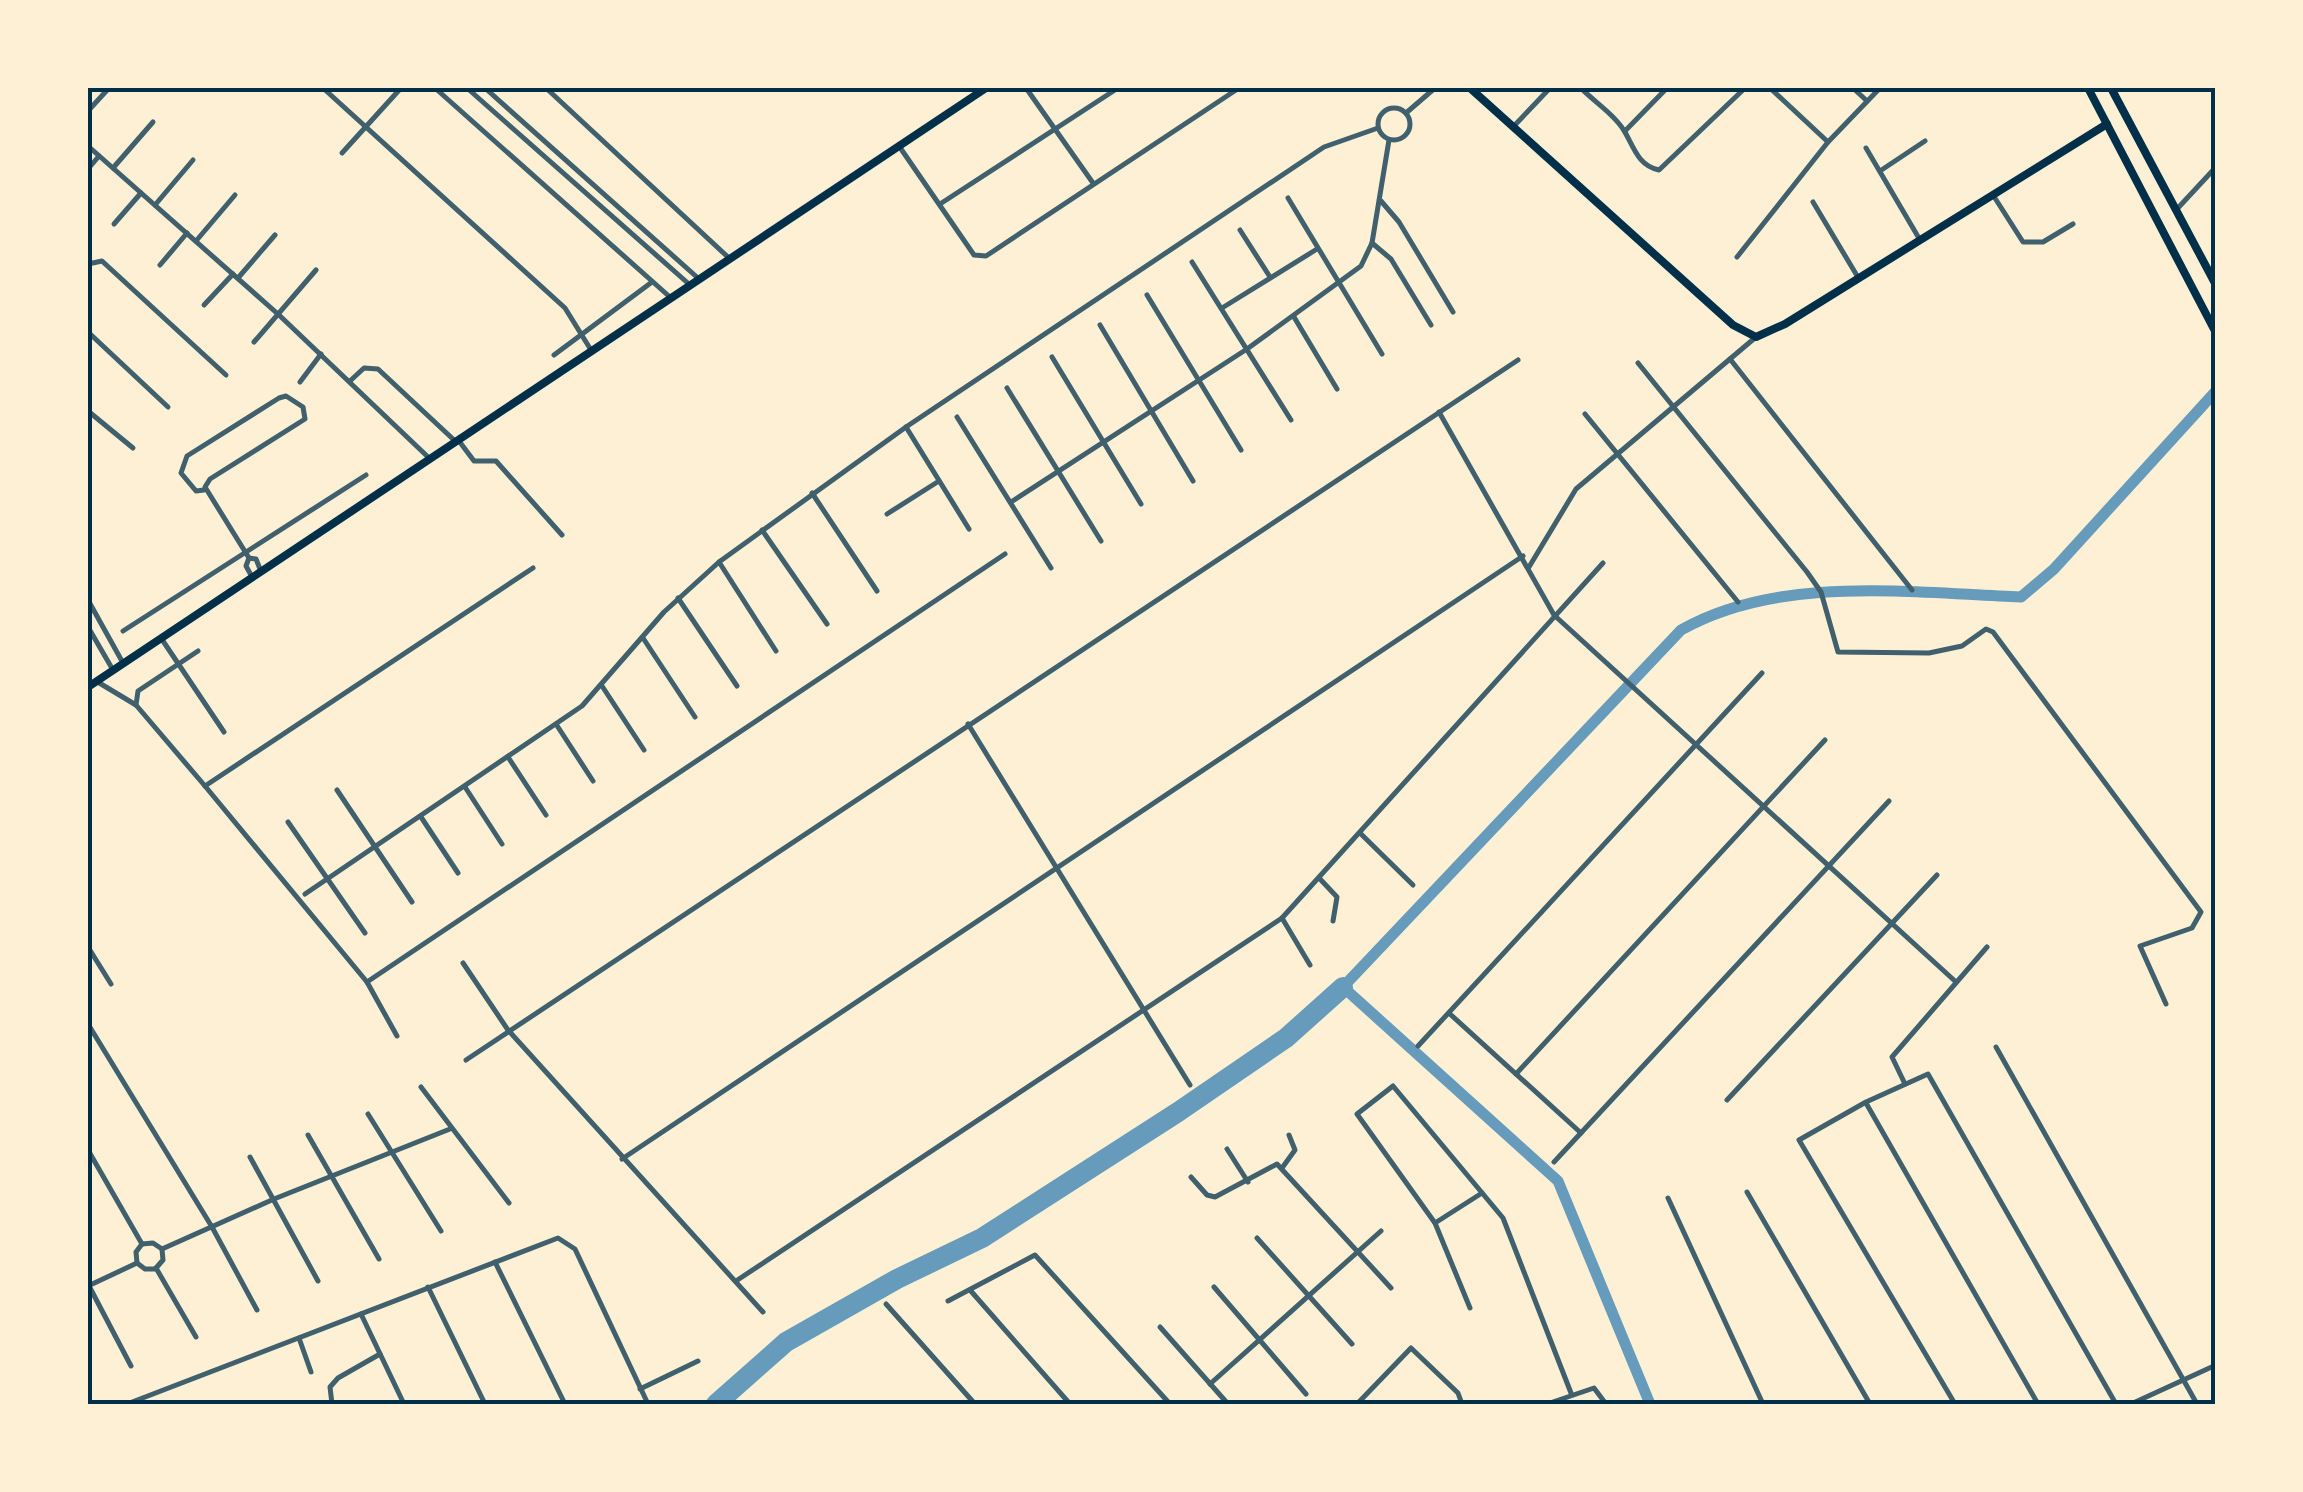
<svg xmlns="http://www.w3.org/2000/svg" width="2303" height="1492" viewBox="0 0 2303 1492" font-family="'Asap Condensed',sans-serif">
	<rect width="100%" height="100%" fill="#fdf0d5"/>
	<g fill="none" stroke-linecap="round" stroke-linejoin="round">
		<path stroke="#669bbc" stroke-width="11" d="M1650,1404l-92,-223 -215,-194 338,-357c99,-56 231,-37 340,-33l33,-28 162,-178"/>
		<polyline stroke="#669bbc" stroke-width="20" points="716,1404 786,1342 897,1279 982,1238 1178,1112 1286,1038 1343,987"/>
		<g stroke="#3f606c" stroke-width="5">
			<polyline points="323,88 565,308 591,350"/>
			<polyline points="435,88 671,298"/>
			<polyline points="467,88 690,285"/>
			<polyline points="485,88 699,279"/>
			<polyline points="546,88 730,259"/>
			<polyline points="1026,88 1093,183"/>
			<path d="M1581,88c12,13 32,25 42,41 10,15 14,37 36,41l86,-82"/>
			<polyline points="1770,88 1828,142"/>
			<polyline points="1853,88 1867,101"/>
			<circle cx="1394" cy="124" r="16"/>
			<polyline points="88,111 109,88"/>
			<polyline points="1406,113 1435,88"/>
			<polyline points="1513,127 1550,88"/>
			<polyline points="1625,131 1667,88"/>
			<polyline points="88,146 279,315 428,457"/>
			<polyline points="899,146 974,255 986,256 1239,88"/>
			<polyline points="1866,148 1920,240"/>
			<polyline points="342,153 401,88"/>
			<polyline points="113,168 153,122"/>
			<polyline points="88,169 99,156"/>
			<polyline points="1880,171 1925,141"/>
			<polyline points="1993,195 2023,242 2043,242 2073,224"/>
			<polyline points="1288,198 1382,354"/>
			<polyline points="1381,201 1399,222 1453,312"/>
			<polyline points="1813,202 1859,279"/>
			<polyline points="940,204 1118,88"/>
			<polyline points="155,205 193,160"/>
			<polyline points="2177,209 2216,167"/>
			<polyline points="114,224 141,193"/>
			<polyline points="1240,230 1270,277"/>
			<polyline points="196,241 235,195"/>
			<polyline points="1372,243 1391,259 1431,325"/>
			<polyline points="1737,257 1828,142 1880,88"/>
			<polyline points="1192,262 1291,420"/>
			<polyline points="88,264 102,261 226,375"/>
			<polyline points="160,265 187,233"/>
			<polyline points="238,278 275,235"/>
			<polyline points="1147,295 1241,450"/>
			<polyline points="204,305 233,274"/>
			<polyline points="1222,308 1317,249"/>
			<polyline points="1294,317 1337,389"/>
			<polyline points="1100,325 1193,481"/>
			<polyline points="88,332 168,407"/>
			<polyline points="254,342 316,270"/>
			<polyline points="554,355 652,282"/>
			<polyline points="1052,357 1141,504"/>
			<polyline points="1730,359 1912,590"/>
			<polyline points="1638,363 1807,572 1821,592 1838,652 1929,653 1962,646 1986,629 1993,632 2201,912 2192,928 2140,946 2166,1004"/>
			<polyline points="350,381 364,368 378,369 454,440"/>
			<polyline points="300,382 321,354"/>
			<polyline points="1007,388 1101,541"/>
			<polyline points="88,411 133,448"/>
			<polyline points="1439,412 1554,615 1956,982"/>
			<polyline points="1585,414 1738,602"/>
			<polyline points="957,417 1051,568"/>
			<polyline points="906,427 969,529"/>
			<polyline points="459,441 474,461 496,461 562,535"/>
			<polyline points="204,490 196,491 181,473 187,456 279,398 286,396 303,407 305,419 210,479 205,487 249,558 256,559 260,569"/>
			<polyline points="812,493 877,591"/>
			<polyline points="1011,502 1247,349 1361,266 1372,243 1389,140"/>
			<polyline points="887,514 939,481"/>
			<polyline points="762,530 827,624"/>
			<polyline points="249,558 246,566 251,575"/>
			<polyline points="719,562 776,651"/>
			<polyline points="1529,567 1576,489 1756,337"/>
			<polyline points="678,598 737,686"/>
			<polyline points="88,600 123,663"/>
			<polyline points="88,627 113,670"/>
			<polyline points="123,631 366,475"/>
			<polyline points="161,638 224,732"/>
			<polyline points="643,638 695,717"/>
			<polyline points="96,681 136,705 205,786 367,982 397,1036"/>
			<polyline points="602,686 644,750"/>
			<polyline points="136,705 138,691 198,651"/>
			<polyline points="556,724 593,781"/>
			<polyline points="968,724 1190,1085"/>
			<polyline points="508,757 546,815"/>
			<polyline points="205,786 533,568"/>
			<polyline points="465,787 502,844"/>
			<polyline points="337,790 412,902"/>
			<polyline points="421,817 458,873"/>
			<polyline points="288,822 365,933"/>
			<polyline points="1360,833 1413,885"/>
			<polyline points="1320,879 1337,897 1333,921"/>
			<polyline points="305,894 582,706 664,612 719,562 906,427 1324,147 1378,128"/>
			<polyline points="1282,918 1310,965"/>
			<polyline points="88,947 111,984"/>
			<polyline points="463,963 508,1030 763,1312"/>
			<polyline points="367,982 1005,554"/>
			<polyline points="1450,1014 1581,1133"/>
			<polyline points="88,1024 212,1227 257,1310"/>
			<polyline points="1418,1046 1762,673"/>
			<polyline points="1996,1047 2197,1404"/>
			<polyline points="466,1060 1518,360"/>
			<polyline points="1516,1074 1825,740"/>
			<polyline points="1905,1084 1892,1057 1987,947"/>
			<polyline points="421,1087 509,1203"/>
			<polyline points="1727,1100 1937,875"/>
			<polyline points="1866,1103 2038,1404"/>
			<polyline points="368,1114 441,1231"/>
			<polyline points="308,1135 379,1259"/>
			<polyline points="1227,1149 1248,1182"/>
			<polyline points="88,1150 142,1244"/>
			<polyline points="250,1157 318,1281"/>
			<polyline points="622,1159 1523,556"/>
			<polyline points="1554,1162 1889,801"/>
			<polyline points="1282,1168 1295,1150 1289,1135"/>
			<polyline points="1191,1177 1207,1195 1215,1197 1277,1164 1391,1288"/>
			<polyline points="1747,1192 1870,1404"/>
			<polyline points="1668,1198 1763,1404"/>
			<polyline points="1435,1223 1482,1193"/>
			<polyline points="1257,1238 1352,1344"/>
			<polyline points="142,1244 153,1243 162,1249"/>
			<polyline points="162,1249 274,1199 450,1129"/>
			<polyline points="495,1262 565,1404"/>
			<polyline points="137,1263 145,1269 156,1269"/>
			<polyline points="137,1263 136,1252 142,1244"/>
			<polyline points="156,1268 196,1337"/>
			<polyline points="156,1268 163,1260 162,1249"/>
			<polyline points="736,1281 1282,918 1603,563"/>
			<polyline points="88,1284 131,1366"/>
			<polyline points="88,1286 137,1263"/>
			<polyline points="428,1287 485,1404"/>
			<polyline points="1214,1287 1306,1394"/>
			<polyline points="970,1290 1070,1404"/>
			<polyline points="948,1301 1035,1255 1170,1404"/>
			<polyline points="886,1304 975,1404"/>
			<polyline points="1470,1308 1435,1223 1357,1114 1393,1086 1503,1218 1571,1393"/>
			<polyline points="361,1314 404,1404"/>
			<polyline points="1160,1327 1228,1404"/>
			<polyline points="299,1338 311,1372"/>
			<polyline points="1210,1384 1381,1231"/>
			<polyline points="640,1389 698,1361"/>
			<polyline points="127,1404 558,1238 575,1249 648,1404"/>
			<polyline points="332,1404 330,1387 338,1378 380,1354"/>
			<polyline points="1357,1404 1411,1348 1458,1393 1462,1404"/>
			<polyline points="1547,1404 1594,1388 1606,1404"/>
			<polyline points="1955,1404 1799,1140 1866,1102 1928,1074 2116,1404"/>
			<polyline points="2131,1404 2216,1365"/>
		</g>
		<g stroke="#003049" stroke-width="8">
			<polyline points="1470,88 1733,325 1756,337 1785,324 2107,124"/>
			<polyline points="88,687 986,88"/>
		</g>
		<g stroke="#003049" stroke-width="8">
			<polyline points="2088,88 2216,333"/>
			<polyline points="2111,88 2216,285"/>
		</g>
	</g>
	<rect width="2303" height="1492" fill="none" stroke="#fdf0d5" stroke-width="180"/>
	<rect x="90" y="90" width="2123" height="1312" fill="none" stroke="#003049" stroke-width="4"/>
</svg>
